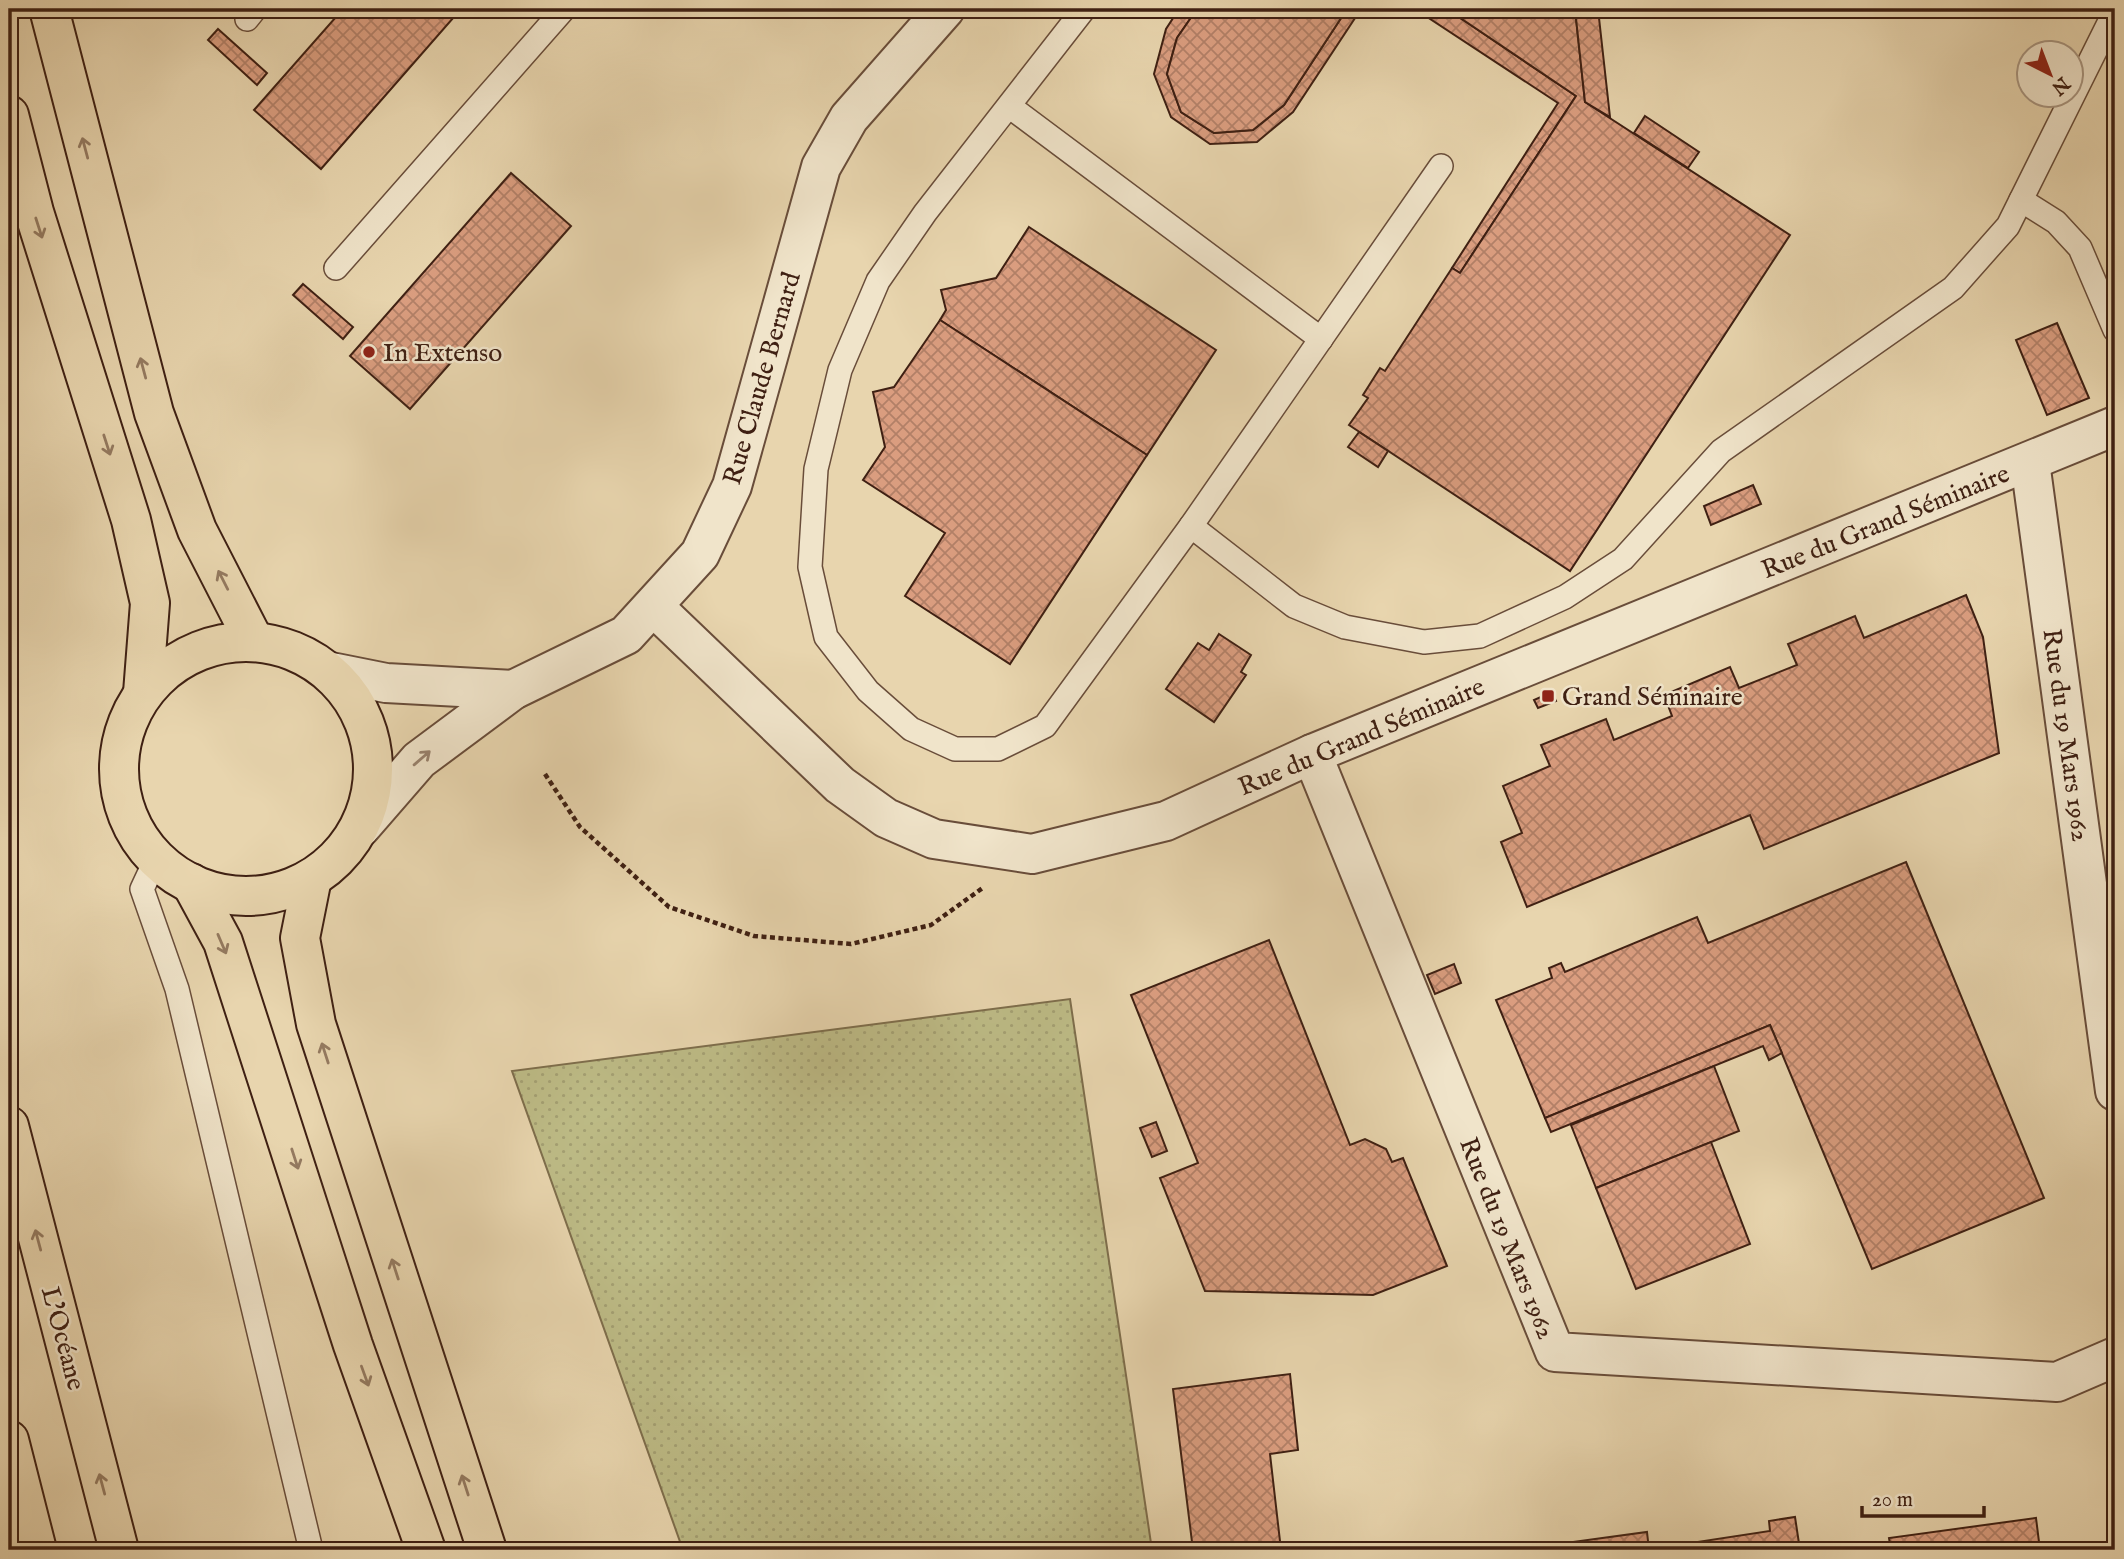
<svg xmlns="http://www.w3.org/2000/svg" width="2124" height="1559" viewBox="0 0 2124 1559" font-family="'IM FELL English',serif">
	<defs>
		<pattern id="grass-dots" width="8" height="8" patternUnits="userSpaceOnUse" patternTransform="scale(1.75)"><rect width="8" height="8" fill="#bdbb86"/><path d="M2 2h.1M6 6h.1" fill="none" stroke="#a4a073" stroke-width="1.8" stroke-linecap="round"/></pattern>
		<pattern id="building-cross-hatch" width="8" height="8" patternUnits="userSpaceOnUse" patternTransform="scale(1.75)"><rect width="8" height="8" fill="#da9d7f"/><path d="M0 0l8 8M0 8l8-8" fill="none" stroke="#b28067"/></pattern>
	</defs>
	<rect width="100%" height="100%" fill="#e8d5ae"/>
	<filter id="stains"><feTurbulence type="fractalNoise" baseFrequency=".00286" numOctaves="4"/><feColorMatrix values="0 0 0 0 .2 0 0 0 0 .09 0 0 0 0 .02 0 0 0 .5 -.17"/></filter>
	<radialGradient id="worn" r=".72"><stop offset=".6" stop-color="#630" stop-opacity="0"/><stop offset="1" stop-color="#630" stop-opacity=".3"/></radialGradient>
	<polygon fill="url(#grass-dots)" stroke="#7e6e4c" stroke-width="2" points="1070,999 1152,1550 683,1550 512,1071"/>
	<g fill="url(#building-cross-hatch)" stroke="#3f2013" stroke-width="2">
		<polygon points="343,9 461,9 321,169 254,110"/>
		<polygon points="1179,9 1197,9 1177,38 1167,74 1181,112 1214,133 1253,130 1284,105 1347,9 1361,9 1293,112 1257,142 1210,144 1171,117 1154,74 1166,29"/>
		<polygon points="1197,9 1347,9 1284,105 1253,130 1214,133 1181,112 1167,74 1177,38"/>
		<polygon points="1415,9 1447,9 1576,96 1460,273 1452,268 1558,103"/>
		<polygon points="1447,9 1575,9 1585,102 1790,235 1570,571 1349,425 1368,398 1363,395 1380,368 1385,371 1452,268 1460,273 1576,96"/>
		<polygon points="1575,9 1598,9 1610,117 1585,102"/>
		<polygon points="218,29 267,73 257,85 208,40"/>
		<polygon points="1645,116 1699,152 1688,168 1634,133"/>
		<polygon points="511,173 571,226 410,409 350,356"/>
		<polygon points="1029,227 1216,350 1147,455 940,320 946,310 941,290 996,278"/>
		<polygon points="303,284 353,327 343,339 293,295"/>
		<polygon points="940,320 1147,455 1010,664 905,596 945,533 863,480 885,447 873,392 894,387"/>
		<polygon points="2057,323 2089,398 2047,415 2016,340"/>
		<polygon points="1359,432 1388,451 1378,467 1348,447"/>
		<polygon points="1753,485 1761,504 1711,525 1704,506"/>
		<polygon points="1966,595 1983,637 1999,753 1764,849 1750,815 1527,907 1501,842 1522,833 1503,786 1550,766 1541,745 1606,719 1614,740 1672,716 1664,695 1730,667 1739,688 1797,665 1788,644 1855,616 1864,638"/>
		<polygon points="1219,634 1251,655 1241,672 1246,675 1214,722 1166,689 1198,643 1209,650"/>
		<polygon points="1552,692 1556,701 1538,708 1534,700"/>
		<polygon points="1906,862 2044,1198 1872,1269 1770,1025 1545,1118 1496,1000 1552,978 1549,968 1561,963 1565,972 1697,917 1708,943"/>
		<polygon points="1269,940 1350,1145 1365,1139 1386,1149 1392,1162 1403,1158 1447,1266 1373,1295 1205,1291 1160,1178 1198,1163 1131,995"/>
		<polygon points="1454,964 1461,983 1435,994 1427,975"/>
		<polygon points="1770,1025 1782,1053 1769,1060 1763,1046 1551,1132 1545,1118"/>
		<polygon points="1714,1066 1739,1131 1596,1188 1571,1125"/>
		<polygon points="1156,1122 1167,1151 1152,1157 1140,1128"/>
		<polygon points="1711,1142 1750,1244 1636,1289 1596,1188"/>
		<polygon points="1290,1374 1298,1450 1270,1454 1281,1550 1193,1550 1173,1389"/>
		<polygon points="1795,1517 1800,1550 1685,1550 1684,1544 1770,1531 1769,1521"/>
		<polygon points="2036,1518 2040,1550 1891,1550 1889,1538"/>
		<polygon points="1647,1532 1649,1550 1543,1550 1543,1546"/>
	</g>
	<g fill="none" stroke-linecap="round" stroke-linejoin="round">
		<defs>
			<g id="service">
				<polyline points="1084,9 925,213 878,281 840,370 816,469 810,567 826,637 868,691 911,729 955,749 998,749 1045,726 1191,526 1294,606 1345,627 1424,642 1480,636 1565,597 1623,559 1721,451 1953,288 2008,226 2115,11"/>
				<polyline points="247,19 255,9"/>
				<polyline points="1009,106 1321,339"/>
				<polyline points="2021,200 2056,222 2080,248 2115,330"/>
				<polyline points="336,268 564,9"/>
				<polyline points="1191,526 1441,166"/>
				<polyline points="156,859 142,889 177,989 311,1550"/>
			</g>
			<g id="minor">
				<polyline points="2030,462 2115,1091"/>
				<polyline points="1312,754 1555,1352 2057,1382 2115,1357"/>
			</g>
			<g id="tertiary">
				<polyline points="654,607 840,785 886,818 934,839 1032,854 1166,821 1312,754 2115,426"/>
				<polyline points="331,672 386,683 513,690"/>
				<polyline points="360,828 419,760 513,690 626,635 700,554 732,486 821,167 849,118 945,9"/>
			</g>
			<g id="primary">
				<polyline points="49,9 154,413 197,530 254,641"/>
				<polyline points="9,115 34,212 131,520 150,603 143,693"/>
				<circle cx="246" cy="769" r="127"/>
				<polyline points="312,878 300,938 316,1024 487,1550"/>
				<polyline points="191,883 223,942 353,1345 426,1550"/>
			</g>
			<g id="motorway">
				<polyline points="9,1126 119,1550"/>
				<polyline points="9,1440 37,1550"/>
			</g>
		</defs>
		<use href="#service" stroke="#694d3a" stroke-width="26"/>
		<use href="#minor" stroke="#694d3a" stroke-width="42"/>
		<use href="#tertiary" stroke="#694d3a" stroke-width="42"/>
		<use href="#primary" stroke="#3f2013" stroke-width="42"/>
		<use href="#motorway" stroke="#3f2013" stroke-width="42"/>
		<polyline stroke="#3f2013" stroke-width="4.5" stroke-dasharray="5 3.5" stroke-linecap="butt" points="545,774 580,827 669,907 754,936 851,944 931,925 984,887"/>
		<use href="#service" stroke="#f0e4ca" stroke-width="23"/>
		<use href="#minor" stroke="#f0e4ca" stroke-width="38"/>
		<use href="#tertiary" stroke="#f0e4ca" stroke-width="38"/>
		<use href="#primary" stroke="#e8d5ae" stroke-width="38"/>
		<use href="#motorway" stroke="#e8d5ae" stroke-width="38"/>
	</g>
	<defs><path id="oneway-shaft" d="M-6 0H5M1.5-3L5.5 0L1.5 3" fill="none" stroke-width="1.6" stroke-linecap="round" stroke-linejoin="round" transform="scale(1.75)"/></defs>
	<g stroke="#947a60">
		<use href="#oneway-shaft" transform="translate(85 148) rotate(-105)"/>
		<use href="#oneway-shaft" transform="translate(39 228) rotate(72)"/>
		<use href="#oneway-shaft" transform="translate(143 368) rotate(-105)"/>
		<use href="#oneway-shaft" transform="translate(107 445) rotate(72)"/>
		<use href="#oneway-shaft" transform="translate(223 580) rotate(-117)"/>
		<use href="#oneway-shaft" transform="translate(222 944) rotate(67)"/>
		<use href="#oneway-shaft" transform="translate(325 1053) rotate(-108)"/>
		<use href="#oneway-shaft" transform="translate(295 1159) rotate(72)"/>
		<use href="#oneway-shaft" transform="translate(38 1240) rotate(-105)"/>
		<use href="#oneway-shaft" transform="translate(395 1269) rotate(-108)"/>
		<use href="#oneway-shaft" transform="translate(365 1376) rotate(70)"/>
		<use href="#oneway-shaft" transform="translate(102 1484) rotate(-105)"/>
		<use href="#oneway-shaft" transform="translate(465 1485) rotate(-108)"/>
	</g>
	<use stroke="#98826e" href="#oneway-shaft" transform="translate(422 758) rotate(-41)"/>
	<g fill="#8f2418" stroke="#f0e4ca" stroke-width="2.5">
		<circle cx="369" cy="352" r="7"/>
		<rect x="1541" y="689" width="14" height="14" rx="3.5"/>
	</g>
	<g text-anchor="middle" stroke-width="5" stroke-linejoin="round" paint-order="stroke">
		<g font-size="26" fill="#3f2013" stroke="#f0e4ca" text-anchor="start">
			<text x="383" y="361">In Extenso</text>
			<text x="1562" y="705">Grand Séminaire</text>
		</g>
		<g font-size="26" fill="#3f2013" stroke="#f0e4ca">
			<text transform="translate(761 378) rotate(-74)" y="9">Rue Claude Bernard</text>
			<text transform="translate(1885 521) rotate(-22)" y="9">Rue du Grand Séminaire</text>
			<text transform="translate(2067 735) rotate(82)" y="9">Rue du 19 Mars 1962</text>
			<text transform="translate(1361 736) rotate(-23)" y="9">Rue du Grand Séminaire</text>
			<text transform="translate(1508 1238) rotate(68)" y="9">Rue du 19 Mars 1962</text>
			<text transform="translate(64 1338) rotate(75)" y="9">L’Océane</text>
		</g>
	</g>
	<rect width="2124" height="1559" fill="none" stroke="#e8d5ae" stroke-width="35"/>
	<rect x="10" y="10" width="2103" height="1538" fill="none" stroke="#3f2013" stroke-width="3.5"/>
	<rect x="18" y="18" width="2089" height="1524" fill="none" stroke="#3f2013" stroke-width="2"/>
	<g transform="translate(2050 74) rotate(138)"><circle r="33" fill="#f0e4ca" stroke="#a99681" stroke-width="2"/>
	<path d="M0-5L12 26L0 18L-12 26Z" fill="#8f2418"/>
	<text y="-10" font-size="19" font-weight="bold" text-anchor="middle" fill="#3f2013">N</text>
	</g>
	<path d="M1862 1506v10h122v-10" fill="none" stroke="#3f2013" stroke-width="3.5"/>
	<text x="1872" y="1506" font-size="21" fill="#3f2013" stroke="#f0e4ca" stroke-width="5" paint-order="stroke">20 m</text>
	<rect width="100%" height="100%" filter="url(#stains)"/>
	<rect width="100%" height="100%" fill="url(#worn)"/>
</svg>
